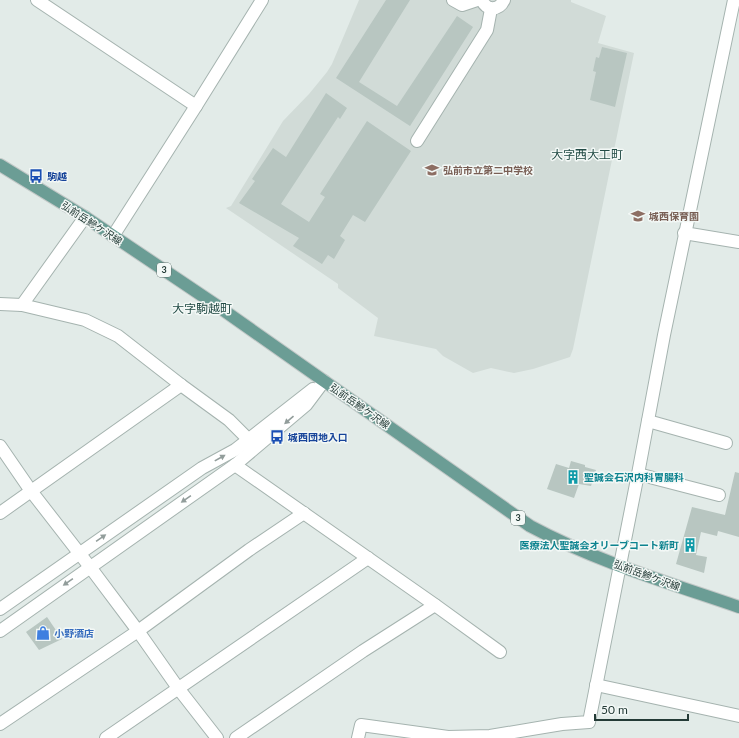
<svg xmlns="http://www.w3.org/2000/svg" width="739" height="738" viewBox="0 0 739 738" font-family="Lato,'Noto Sans JP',sans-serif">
	<rect width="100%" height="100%" fill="#e2ebe8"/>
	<polygon fill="#d1dbd7" points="359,0 571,0 571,2 606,16 598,43 634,53 573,349 570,357 533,369 514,373 491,368 473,373 443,356 436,349 374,336 378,318 338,288 338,284 226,208 231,206 283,121 309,94 327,72 332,64"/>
	<g fill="#b8c6c1">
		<polygon points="386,0 410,0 359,82 397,106 457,16 473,27 410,126 336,78"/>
		<polygon points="602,47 627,53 615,107 590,100 596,72 593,71 596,57 599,58"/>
		<polygon points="326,93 347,108 340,119 338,117 281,204 309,222 325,197 320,194 367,121 411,151 365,222 353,215 340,236 345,240 334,259 328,255 322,264 293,246 299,238 239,203 255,181 252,179 273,148 286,157"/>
		<polygon points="571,461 585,465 585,467 596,470 591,486 579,484 574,498 547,489 556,464 569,468"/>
		<polygon points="735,472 739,473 739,537 718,531 717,536 701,532 696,555 707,557 704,573 676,564 692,507 725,515"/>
		<polygon points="47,617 62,639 39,650 26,632"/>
	</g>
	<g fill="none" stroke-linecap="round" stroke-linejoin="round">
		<defs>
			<g id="minor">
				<polyline points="37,0 196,106"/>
				<polyline points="453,0 462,5 477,0"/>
				<path d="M482,0c4,11 17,11 22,0"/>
				<polyline points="417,141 487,30 491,9"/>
				<polyline points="684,233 739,242"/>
				<polyline points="113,236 196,106 262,0"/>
				<polyline points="0,304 22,305 85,320 118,336 181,385 229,420 248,439"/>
				<polyline points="22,305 85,217"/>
				<polyline points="648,421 726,443"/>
				<polyline points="0,446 31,491 90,567 138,631 178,688 217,738"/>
				<polyline points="235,465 435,605 500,652"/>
				<polyline points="638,474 719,495"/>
				<polyline points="0,513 181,385"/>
				<polyline points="0,609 202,468 235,450 313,389"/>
				<polyline points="0,631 235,465 306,405 324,381"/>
				<polyline points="596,685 739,716"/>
				<polyline points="0,724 138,631 249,550 304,513"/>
				<polyline points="106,738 368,558"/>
				<polyline points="236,738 363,651 435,605"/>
				<polyline points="358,738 361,725 448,737 490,736 562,724 589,722 638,474 664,335 734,0"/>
			</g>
			<path id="major" d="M0,165l85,52 131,88 314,221c65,35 139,57 209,81"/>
		</defs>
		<use href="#minor" stroke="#a5b3af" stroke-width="14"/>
		<use href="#major" stroke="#c2c8c7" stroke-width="14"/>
		<use href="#minor" stroke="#fff" stroke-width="12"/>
		<use href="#major" stroke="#6b9d95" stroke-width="12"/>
	</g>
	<defs><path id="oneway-solid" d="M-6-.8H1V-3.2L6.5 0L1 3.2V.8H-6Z"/></defs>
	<g fill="#929d9b">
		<use href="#oneway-solid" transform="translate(289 420) rotate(139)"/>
		<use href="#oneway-solid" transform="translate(220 458) rotate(-29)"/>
		<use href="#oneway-solid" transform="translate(186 499) rotate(145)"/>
		<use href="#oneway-solid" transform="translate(101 538) rotate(-35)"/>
		<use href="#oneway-solid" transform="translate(68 582) rotate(145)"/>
	</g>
	<defs>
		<symbol id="school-bare" viewBox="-9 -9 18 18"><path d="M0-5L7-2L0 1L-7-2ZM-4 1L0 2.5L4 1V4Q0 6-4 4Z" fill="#8d6e63" stroke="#f3f8f6" stroke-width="2.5" paint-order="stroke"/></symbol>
		<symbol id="bus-bare" viewBox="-9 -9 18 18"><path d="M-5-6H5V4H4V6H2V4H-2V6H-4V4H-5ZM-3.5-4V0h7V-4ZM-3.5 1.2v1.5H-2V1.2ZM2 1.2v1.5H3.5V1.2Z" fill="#1a4fb4" stroke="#f3f8f6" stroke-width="2.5" paint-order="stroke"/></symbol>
		<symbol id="building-bare" viewBox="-9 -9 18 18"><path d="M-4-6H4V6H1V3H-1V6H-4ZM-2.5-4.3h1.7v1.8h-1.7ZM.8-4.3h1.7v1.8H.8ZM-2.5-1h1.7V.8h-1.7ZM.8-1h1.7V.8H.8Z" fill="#0f9aa8" stroke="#f3f8f6" stroke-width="2.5" paint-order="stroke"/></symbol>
		<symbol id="shop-bare" viewBox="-9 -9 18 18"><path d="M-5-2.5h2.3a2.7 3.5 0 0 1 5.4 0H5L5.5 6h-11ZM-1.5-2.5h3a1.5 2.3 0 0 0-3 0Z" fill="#3f7fe0" stroke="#f3f8f6" stroke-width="2.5" paint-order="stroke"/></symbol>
	</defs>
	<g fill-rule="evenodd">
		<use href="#school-bare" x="422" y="160" width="20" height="20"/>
		<use href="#bus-bare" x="26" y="166" width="20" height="20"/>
		<use href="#school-bare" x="628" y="206" width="20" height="20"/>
		<use href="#bus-bare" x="267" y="427" width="20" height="20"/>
		<use href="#building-bare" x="563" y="467" width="20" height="20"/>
		<use href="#building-bare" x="680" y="535" width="20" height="20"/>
		<use href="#shop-bare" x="33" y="623" width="20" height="20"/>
	</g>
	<g text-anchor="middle" stroke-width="3" stroke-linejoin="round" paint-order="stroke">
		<g fill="#f3f8f6" stroke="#627470" stroke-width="1">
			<rect x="157" y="263" width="14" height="14" rx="3"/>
			<rect x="511" y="511" width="14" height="14" rx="3"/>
		</g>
		<g font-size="9" font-weight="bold" fill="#243b37">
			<text x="164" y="273">3</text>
			<text x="518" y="521">3</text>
		</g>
		<g font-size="10" font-weight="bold" fill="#785e54" stroke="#f3f8f6" text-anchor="start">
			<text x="443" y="174">弘前市立第二中学校</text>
			<text x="649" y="220">城西保育園</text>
		</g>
		<g font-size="10" font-weight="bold" fill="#164399" stroke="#f3f8f6" text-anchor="start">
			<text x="47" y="180">駒越</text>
			<text x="288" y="441">城西団地入口</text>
		</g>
		<g font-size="10" fill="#243b37" stroke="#f3f8f6">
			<text transform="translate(92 223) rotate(33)" y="4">弘前岳鰺ケ沢線</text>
			<text transform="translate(360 406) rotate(35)" y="4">弘前岳鰺ケ沢線</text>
			<text transform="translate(647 575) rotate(20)" y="4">弘前岳鰺ケ沢線</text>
		</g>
		<g font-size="10" font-weight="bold" fill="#0d838f" stroke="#f3f8f6" text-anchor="start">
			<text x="584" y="481">聖誠会石沢内科胃腸科</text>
			<text x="679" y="549" text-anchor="end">医療法人聖誠会オリーブコート新町</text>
		</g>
		<g font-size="10" font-weight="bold" fill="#366cbe" stroke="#f3f8f6" text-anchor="start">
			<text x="54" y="637">小野酒店</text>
		</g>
		<g font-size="12" fill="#224b45" stroke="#f3f8f6">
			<text x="587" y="159">大字西大工町</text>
			<text x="202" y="313">大字駒越町</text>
		</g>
	</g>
	<path d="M595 714v6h93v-6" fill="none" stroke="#243b37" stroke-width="2"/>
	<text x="601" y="714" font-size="12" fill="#243b37" stroke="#f3f8f6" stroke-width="3" paint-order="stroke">50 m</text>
</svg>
